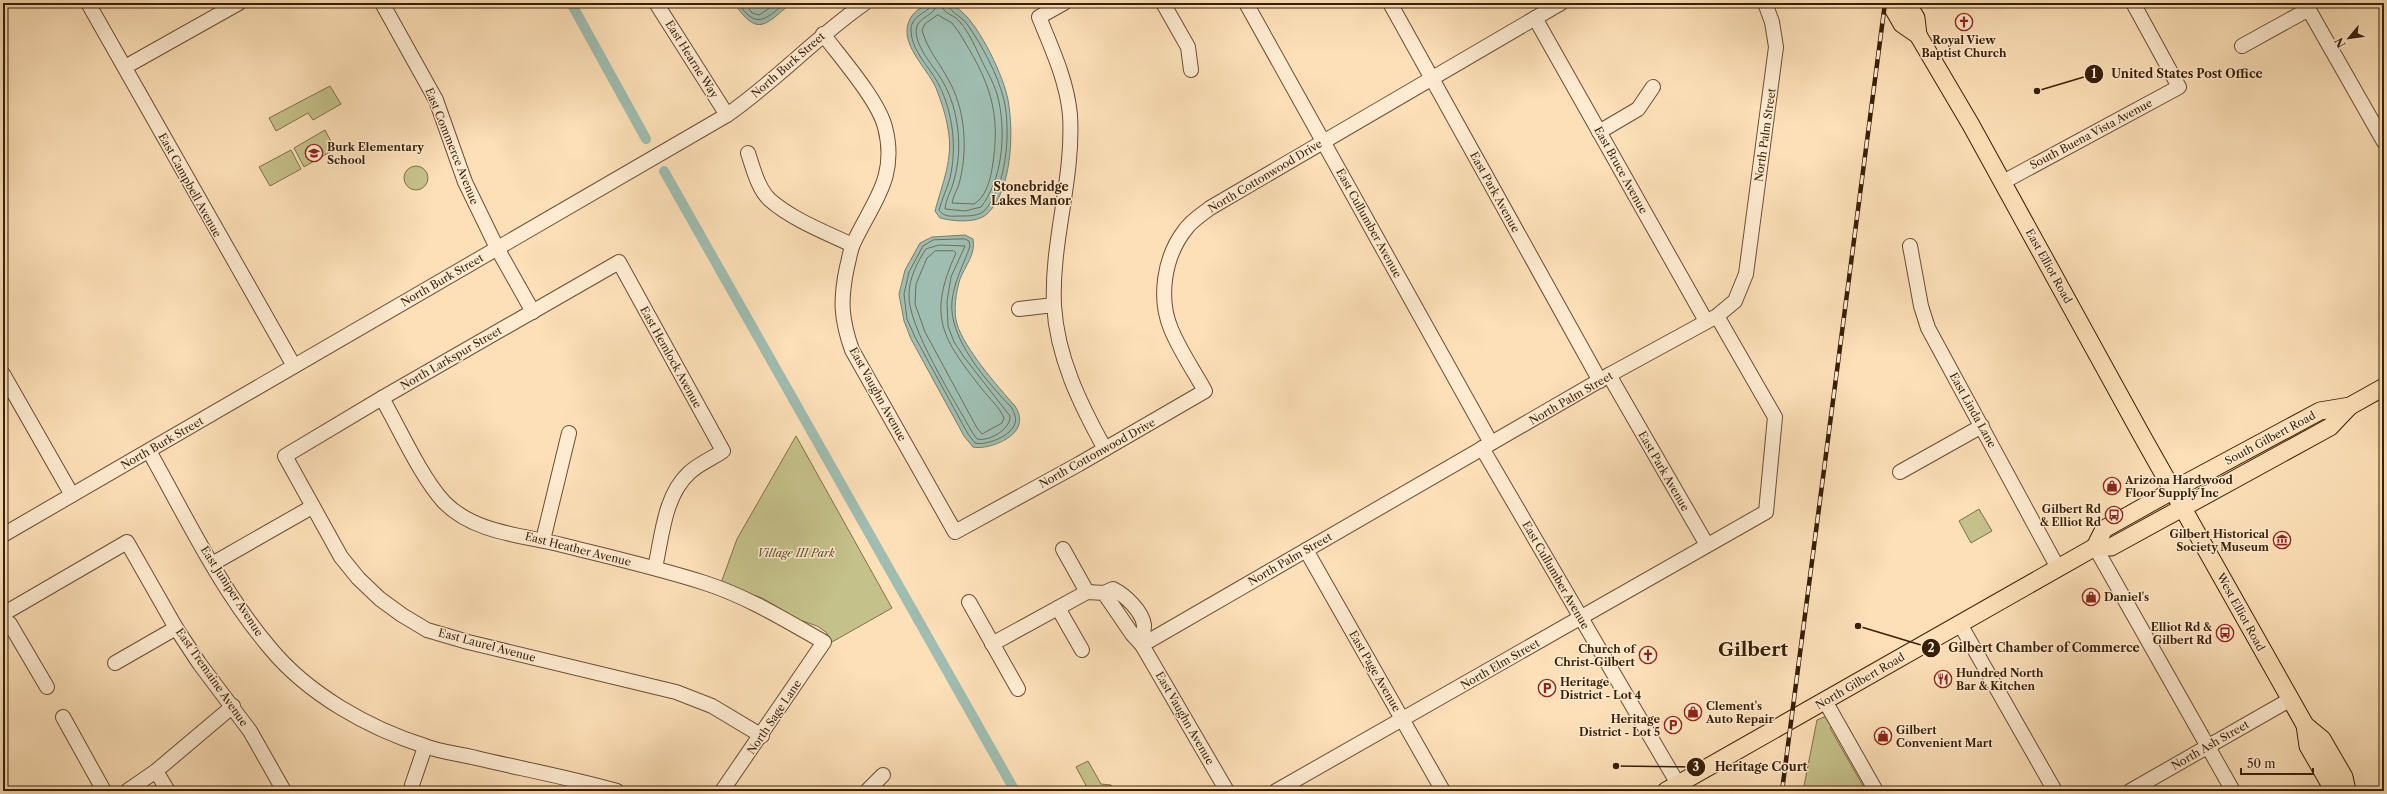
<svg xmlns="http://www.w3.org/2000/svg" width="2387" height="794" viewBox="0 0 2387 794" font-family="'Libre Caslon Text',serif">
	<rect width="100%" height="100%" fill="#fde0b8"/>
	<filter id="stains"><feTurbulence type="fractalNoise" baseFrequency=".005" numOctaves="4"/><feColorMatrix values="0 0 0 0 .2 0 0 0 0 .09 0 0 0 0 .02 0 0 0 .5 -.17"/></filter>
	<radialGradient id="worn" r=".72"><stop offset=".6" stop-color="#630" stop-opacity="0"/><stop offset="1" stop-color="#630" stop-opacity=".3"/></radialGradient>
	<g fill="#c5c18a" stroke="#7f7048">
		<polygon points="330,86 341,104 313,120 308,113 276,131 269,118"/>
		<polygon points="325,130 335,149 304,167 294,148"/>
		<polygon points="291,150 301,169 270,186 259,167"/>
		<circle cx="416" cy="178" r="12"/>
		<polygon points="796,436 892,608 832,642 826,632 817,626 800,620 762,598 721,583 737,539"/>
		<polygon points="1979,509 1992,531 1971,543 1959,521"/>
		<polygon points="1824,717 1830,718 1835,725 1830,728 1866,791 1803,791 1817,720"/>
		<polygon points="1088,761 1101,784 1111,785 1115,791 1089,791 1076,767"/>
	</g>
	<g fill="#9fbdb0" stroke="#767d6c">
		<path d="M734,3h57c-27,24 -34,33 -57,0z"/>
		<path d="M946,3c6,2 11,4 16,9 18,15 42,65 46,88 6,32 4,91 -21,114 -11,10 -35,7 -47,4l-5,-7c7,-27 19,-53 13,-82 -2,-14 -7,-28 -12,-41 -9,-21 -40,-46 -25,-71 8,-12 22,-14 35,-14z"/>
		<path d="M965,235l8,4c3,15 -8,27 -13,40 -4,13 -7,32 -3,45 7,24 41,63 58,82 3,5 6,11 4,18 -3,15 -32,26 -46,23l-9,-11 -53,-97 -7,-18 -5,-27 6,-24 15,-27 12,-6z"/>
	</g>
	<g fill="none" stroke-linecap="round" stroke-linejoin="round">
		<g stroke="#6c6e5a" stroke-width="1">
			<path d="M738,3c18,26 26,18 47,0"/>
			<polyline points="745,3 752,13 759,15 777,3"/>
			<path d="M932,3c-1,10 -22,11 -21,28 1,21 19,36 28,54 14,28 18,63 11,93 -3,11 -8,21 -11,32 5,8 14,6 22,6 8,0 18,0 23,-5 23,-23 27,-81 20,-111 -6,-25 -22,-55 -37,-76 -5,-7 -20,-14 -20,-21"/>
			<path d="M937,3c-1,14 -21,13 -21,28 1,19 18,35 27,51 16,28 20,67 11,98 -2,10 -8,18 -9,29l20,2 16,-4c21,-27 25,-71 18,-105 -3,-16 -12,-30 -19,-45 -6,-13 -13,-29 -24,-39 -4,-3 -9,-4 -12,-8l-3,-7"/>
			<path d="M938,15l14,8 6,8c31,49 44,80 34,138 -2,12 -7,29 -18,35l-22,-1c1,-8 7,-15 8,-23 8,-32 5,-72 -12,-101 -9,-17 -21,-30 -26,-49l3,-6z"/>
			<path d="M965,239l4,2 1,5c-6,18 -16,35 -18,55 -4,37 35,81 60,107 2,5 5,10 3,15 -3,13 -29,23 -40,20l-7,-9 -53,-97 -8,-18 -3,-25 5,-22 14,-26 10,-6z"/>
			<path d="M940,245l25,1 -14,31 -4,24 1,25 6,16 10,15 46,59c1,13 -21,26 -33,23l-5,-7c-17,-31 -65,-106 -63,-138 0,-15 8,-32 17,-45z"/>
			<path d="M954,251l2,2c-29,64 -14,85 26,136 7,9 18,19 22,29l-2,5 -20,11 -5,-6 -52,-96 -10,-28 1,-20 11,-26 8,-7z"/>
		</g>
		<g stroke="#9fbdb0" stroke-width="10">
			<polyline points="571,3 646,139"/>
			<polyline points="664,171 1015,791"/>
		</g>
		<defs>
			<g id="minor">
				<polyline points="88,3 294,366"/>
				<polyline points="382,3 436,100 465,182 497,248 533,312"/>
				<polyline points="656,3 727,115"/>
				<path d="M1064,3l-25,14c13,32 28,64 31,98 4,64 -19,126 -16,190 3,52 26,99 51,144"/>
				<polyline points="1163,3 1188,47 1191,70"/>
				<polyline points="1246,3 1491,443"/>
				<polyline points="1390,3 1600,381"/>
				<polyline points="2305,3 2384,142"/>
				<polyline points="1535,18 1706,321"/>
				<path d="M823,34c18,24 55,66 62,93 13,51 -12,74 -32,117 -3,7 -4,16 -6,23 -7,33 -6,52 5,83l103,182 124,-68 126,-73c-11,-20 -25,-40 -34,-62 -13,-31 -7,-72 14,-99 6,-9 16,-15 25,-22l351,-205"/>
				<polyline points="2242,46 2309,9"/>
				<polyline points="125,67 239,3"/>
				<polyline points="1599,132 1638,109 1653,87"/>
				<path d="M748,153c5,15 10,36 22,47 23,20 55,32 82,45"/>
				<polyline points="2003,182 2179,87 2133,3"/>
				<polyline points="1910,246 1921,306 1928,328 2058,568"/>
				<polyline points="1019,309 1054,305"/>
				<polyline points="3,374 72,495"/>
				<polyline points="1609,375 1707,545"/>
				<path d="M382,398c17,30 39,79 62,104 30,31 78,33 118,43 48,12 96,23 143,38 43,14 80,37 119,59l-102,149"/>
				<polyline points="1482,448 1678,784"/>
				<path d="M149,451c37,66 71,138 121,197 38,46 98,80 155,98 16,6 34,8 51,12 47,11 95,20 141,33"/>
				<polyline points="1900,472 1982,426"/>
				<path d="M3,535l724,-420c49,-34 89,-78 138,-112"/>
				<polyline points="543,540 569,433"/>
				<polyline points="2095,547 2233,791"/>
				<polyline points="1063,549 1087,592"/>
				<polyline points="1306,550 1443,791"/>
				<polyline points="212,564 312,507"/>
				<path d="M655,568c7,-31 9,-72 34,-95 9,-9 24,-15 34,-22l-104,-189 -237,136 -97,58 56,101 17,21 22,21 22,16 25,15 41,12 208,50 36,14 50,30"/>
				<polyline points="969,602 1018,689"/>
				<polyline points="1058,608 1082,650"/>
				<polyline points="3,614 127,542 176,628 199,663 250,731 284,791"/>
				<polyline points="3,619 10,624 47,687"/>
				<polyline points="1960,624 2055,791"/>
				<path d="M992,644l95,-52 17,1 9,-4c12,6 29,22 31,36 0,6 -2,14 -2,20l-10,-11 -28,-41"/>
				<polyline points="115,663 176,628"/>
				<polyline points="1825,701 1876,791"/>
				<polyline points="63,717 104,791"/>
				<polyline points="156,771 168,791"/>
				<polyline points="127,791 156,771 233,706"/>
				<polyline points="413,791 412,785 425,747"/>
				<polyline points="867,791 883,775"/>
				<polyline points="1227,791 1142,645 1609,375 1717,316 1735,301 1746,274 1776,47 1772,22 1765,3"/>
				<polyline points="1276,791 1766,512 1775,417 1717,316"/>
				<polyline points="2130,791 2291,699"/>
			</g>
			<g id="major">
				<polyline points="1890,3 1902,24 1918,35 1971,125 2141,434 2305,725 2322,739 2344,777 2347,791"/>
				<polyline points="1907,3 1916,18 1918,35"/>
				<polyline points="2095,547 2104,529 2188,482 2320,411 2350,406 2384,387"/>
				<polyline points="2305,725 2308,746 2331,786 2336,791"/>
				<polyline points="1666,791 2095,547 2111,547 2330,427 2350,406"/>
			</g>
		</defs>
		<use href="#minor" stroke="#6a4e32" stroke-width="16"/>
		<use href="#major" stroke="#391e05" stroke-width="19"/>
		<use href="#minor" stroke="#feebd1" stroke-width="14"/>
		<use href="#major" stroke="#fde0b8" stroke-width="17"/>
		<defs>
			<polyline id="rail" points="1782,791 1885,3"/>
		</defs>
		<use href="#rail" stroke="#391e05" stroke-width="4.5"/>
		<use href="#rail" stroke="#feebd1" stroke-width="3" stroke-dasharray="9" stroke-linecap="butt"/>
	</g>
	<defs>
		<symbol id="church-ring" viewBox="-11 -11 22 22"><circle r="9.5" fill="#feebd1" stroke="#8f2418" stroke-width="1.5"/><path d="M-1.2-6h2.4v3.5h3.3v2.4h-3.3V6h-2.4V-.1h-3.3v-2.4h3.3Z" fill="#8f2418"/></symbol>
		<symbol id="school-ring" viewBox="-11 -11 22 22"><circle r="9.5" fill="#feebd1" stroke="#8f2418" stroke-width="1.5"/><path d="M0-5L7-2L0 1L-7-2ZM-4 1L0 2.5L4 1V4Q0 6-4 4Z" fill="#8f2418"/></symbol>
		<symbol id="shop-ring" viewBox="-11 -11 22 22"><circle r="9.5" fill="#feebd1" stroke="#8f2418" stroke-width="1.5"/><path d="M-5-2.5h2.3a2.7 3.5 0 0 1 5.4 0H5L5.5 6h-11ZM-1.5-2.5h3a1.5 2.3 0 0 0-3 0Z" fill="#8f2418"/></symbol>
		<symbol id="bus-ring" viewBox="-11 -11 22 22"><circle r="9.5" fill="#feebd1" stroke="#8f2418" stroke-width="1.5"/><path d="M-5-6H5V4H4V6H2V4H-2V6H-4V4H-5ZM-3.5-4V0h7V-4ZM-3.5 1.2v1.5H-2V1.2ZM2 1.2v1.5H3.5V1.2Z" fill="#8f2418"/></symbol>
		<symbol id="museum-ring" viewBox="-11 -11 22 22"><circle r="9.5" fill="#feebd1" stroke="#8f2418" stroke-width="1.5"/><path d="M0-6L6-3V-2H-6V-3ZM-5-1h2V3h-2ZM-1-1h2V3h-2ZM3-1h2V3H3ZM-6 4H6V6H-6Z" fill="#8f2418"/></symbol>
		<symbol id="restaurant-ring" viewBox="-11 -11 22 22"><circle r="9.5" fill="#feebd1" stroke="#8f2418" stroke-width="1.5"/><path d="M-5-6h1v4h1v-4h1v4h1v-4h1v5L-1.5 .5V6h-2V.5L-5-1ZM5-6V6H3V1.5H1.5Q1.5-4 5-6Z" fill="#8f2418"/></symbol>
		<symbol id="parking-ring" viewBox="-11 -11 22 22"><circle r="9.5" fill="#feebd1" stroke="#8f2418" stroke-width="1.5"/><path d="M-3.5-5.5H1a3.5 3.5 0 0 1 0 7H-1V5.5H-3.5ZM-1-3.4V-.6H.8a1.4 1.4 0 0 0 0-2.8Z" fill="#8f2418"/></symbol>
	</defs>
	<g fill-rule="evenodd">
		<use href="#church-ring" x="1954" y="12" width="20" height="20"/>
		<use href="#school-ring" x="304" y="143" width="20" height="20"/>
		<use href="#shop-ring" x="2102" y="476" width="20" height="20"/>
		<use href="#bus-ring" x="2104" y="505" width="20" height="20"/>
		<use href="#museum-ring" x="2272" y="530" width="20" height="20"/>
		<use href="#shop-ring" x="2081" y="587" width="20" height="20"/>
		<use href="#bus-ring" x="2215" y="623" width="20" height="20"/>
		<use href="#church-ring" x="1638" y="645" width="20" height="20"/>
		<use href="#restaurant-ring" x="1933" y="669" width="20" height="20"/>
		<use href="#parking-ring" x="1537" y="678" width="20" height="20"/>
		<use href="#shop-ring" x="1683" y="702" width="20" height="20"/>
		<use href="#parking-ring" x="1663" y="715" width="20" height="20"/>
		<use href="#shop-ring" x="1873" y="726" width="20" height="20"/>
	</g>
	<g text-anchor="middle" stroke-width="3" stroke-linejoin="round" paint-order="stroke">
		<g font-size="11" font-weight="bold" fill="#391e05" stroke="#feebd1" text-anchor="start">
			<text x="1964" y="44" text-anchor="middle">Royal View<tspan x="1964" dy="13">Baptist Church</tspan></text>
			<text x="327" y="151">Burk Elementary<tspan x="327" dy="13">School</tspan></text>
			<text x="2125" y="484">Arizona Hardwood<tspan x="2125" dy="13">Floor Supply Inc</tspan></text>
			<text x="2101" y="513" text-anchor="end">Gilbert Rd<tspan x="2101" dy="13">&amp; Elliot Rd</tspan></text>
			<text x="2269" y="538" text-anchor="end">Gilbert Historical<tspan x="2269" dy="13">Society Museum</tspan></text>
			<text x="2104" y="601">Daniel's</text>
			<text x="2212" y="631" text-anchor="end">Elliot Rd &amp;<tspan x="2212" dy="13">Gilbert Rd</tspan></text>
			<text x="1635" y="653" text-anchor="end">Church of<tspan x="1635" dy="13">Christ-Gilbert</tspan></text>
			<text x="1956" y="677">Hundred North<tspan x="1956" dy="13">Bar &amp; Kitchen</tspan></text>
			<text x="1560" y="686">Heritage<tspan x="1560" dy="13">District - Lot 4</tspan></text>
			<text x="1706" y="710">Clement's<tspan x="1706" dy="13">Auto Repair</tspan></text>
			<text x="1660" y="723" text-anchor="end">Heritage<tspan x="1660" dy="13">District - Lot 5</tspan></text>
			<text x="1896" y="734">Gilbert<tspan x="1896" dy="13">Convenient Mart</tspan></text>
		</g>
		<g font-size="11" fill="#391e05" stroke="#feebd1">
			<text transform="translate(692 59) rotate(58)" y="4">East Hearne Way</text>
			<text transform="translate(788 65) rotate(-41)" y="4">North Burk Street</text>
			<text transform="translate(2091 134) rotate(-28)" y="4">South Buena Vista Avenue</text>
			<text transform="translate(1765 135) rotate(-82)" y="4">North Palm Street</text>
			<text transform="translate(452 146) rotate(68)" y="4">East Commerce Avenue</text>
			<text transform="translate(1621 170) rotate(61)" y="4">East Bruce Avenue</text>
			<text transform="translate(1265 176) rotate(-31)" y="4">North Cottonwood Drive</text>
			<text transform="translate(190 185) rotate(61)" y="4">East Campbell Avenue</text>
			<text transform="translate(1495 192) rotate(61)" y="4">East Park Avenue</text>
			<text transform="translate(1369 223) rotate(61)" y="4">East Cullumber Avenue</text>
			<text transform="translate(2049 266) rotate(61)" y="4">East Elliot Road</text>
			<text transform="translate(442 280) rotate(-30)" y="4">North Burk Street</text>
			<text transform="translate(671 357) rotate(61)" y="4">East Hemlock Avenue</text>
			<text transform="translate(451 358) rotate(-30)" y="4">North Larkspur Street</text>
			<text transform="translate(878 394) rotate(61)" y="4">East Vaughn Avenue</text>
			<text transform="translate(1571 398) rotate(-30)" y="4">North Palm Street</text>
			<text transform="translate(1973 410) rotate(61)" y="4">East Linda Lane</text>
			<text transform="translate(2270 438) rotate(-28)" y="4">South Gilbert Road</text>
			<text transform="translate(162 443) rotate(-30)" y="4">North Burk Street</text>
			<text transform="translate(1097 453) rotate(-29)" y="4">North Cottonwood Drive</text>
			<text transform="translate(1664 471) rotate(60)" y="4">East Park Avenue</text>
			<text transform="translate(578 549) rotate(14)" y="4">East Heather Avenue</text>
			<text transform="translate(1290 559) rotate(-30)" y="4">North Palm Street</text>
			<text transform="translate(1556 575) rotate(60)" y="4">East Cullumber Avenue</text>
			<text transform="translate(232 591) rotate(57)" y="4">East Juniper Avenue</text>
			<text transform="translate(2241 612) rotate(61)" y="4">West Elliot Road</text>
			<text transform="translate(487 645) rotate(15)" y="4">East Laurel Avenue</text>
			<text transform="translate(1500 664) rotate(-30)" y="4">North Elm Street</text>
			<text transform="translate(1375 671) rotate(60)" y="4">East Page Avenue</text>
			<text transform="translate(212 677) rotate(55)" y="4">East Tremaine Avenue</text>
			<text transform="translate(1860 681) rotate(-30)" y="4">North Gilbert Road</text>
			<text transform="translate(774 717) rotate(-56)" y="4">North Sage Lane</text>
			<text transform="translate(1185 718) rotate(60)" y="4">East Vaughn Avenue</text>
			<text transform="translate(2210 745) rotate(-30)" y="4">North Ash Street</text>
		</g>
		<g font-size="11" font-style="italic" fill="#634f2d" stroke="#feebd1">
			<text x="796" y="557">Village III Park</text>
		</g>
		<g font-size="12" font-weight="bold" fill="#391e05" stroke="#feebd1">
			<text x="1031" y="191">Stonebridge<tspan x="1031" dy="14">Lakes Manor</tspan></text>
		</g>
		<g font-size="19" font-weight="bold" fill="#391e05" stroke="#feebd1">
			<text x="1753" y="656">Gilbert</text>
		</g>
	</g>
	<path fill="none" stroke="#391e05" stroke-width="1.5" d="M2037 91L2094 74M1858 626L1931 648M1616 766L1696 767"/>
	<g fill="#391e05" stroke="#feebd1" stroke-width="1.5">
		<circle cx="2037" cy="91" r="4"/>
		<circle cx="1858" cy="626" r="4"/>
		<circle cx="1616" cy="766" r="4"/>
		<circle cx="2094" cy="74" r="10"/>
		<circle cx="1931" cy="648" r="10"/>
		<circle cx="1696" cy="767" r="10"/>
	</g>
	<g font-size="12" text-anchor="middle" font-weight="bold" fill="#fff">
		<text x="2094" y="78">1</text>
		<text x="1931" y="652">2</text>
		<text x="1696" y="771">3</text>
	</g>
	<g font-size="12" text-anchor="middle" font-weight="bold" fill="#391e05" stroke="#feebd1" stroke-width="3" stroke-linejoin="round" paint-order="stroke">
		<text x="2187" y="78">United States Post Office</text>
		<text x="2044" y="652">Gilbert Chamber of Commerce</text>
		<text x="1761" y="771">Heritage Court</text>
	</g>
	<rect width="2387" height="794" fill="none" stroke="#fde0b8" stroke-width="16"/>
	<rect x="4" y="4" width="2379" height="786" fill="none" stroke="#391e05" stroke-width="2"/>
	<rect x="8" y="8" width="2371" height="778" fill="none" stroke="#391e05"/>
	<g transform="translate(2349 38) rotate(241)" stroke="#feebd1" stroke-width="3" paint-order="stroke">
	<path d="M0-3L7 15L0 10L-7 15Z" fill="#391e05"/>
	<text y="-6" font-size="11" font-weight="bold" text-anchor="middle" fill="#391e05">N</text>
	</g>
	<path d="M2241 768v6h72v-6" fill="none" stroke="#391e05" stroke-width="2"/>
	<text x="2247" y="768" font-size="12" fill="#391e05" stroke="#feebd1" stroke-width="3" paint-order="stroke">50 m</text>
	<rect width="100%" height="100%" filter="url(#stains)"/>
	<rect width="100%" height="100%" fill="url(#worn)"/>
</svg>
